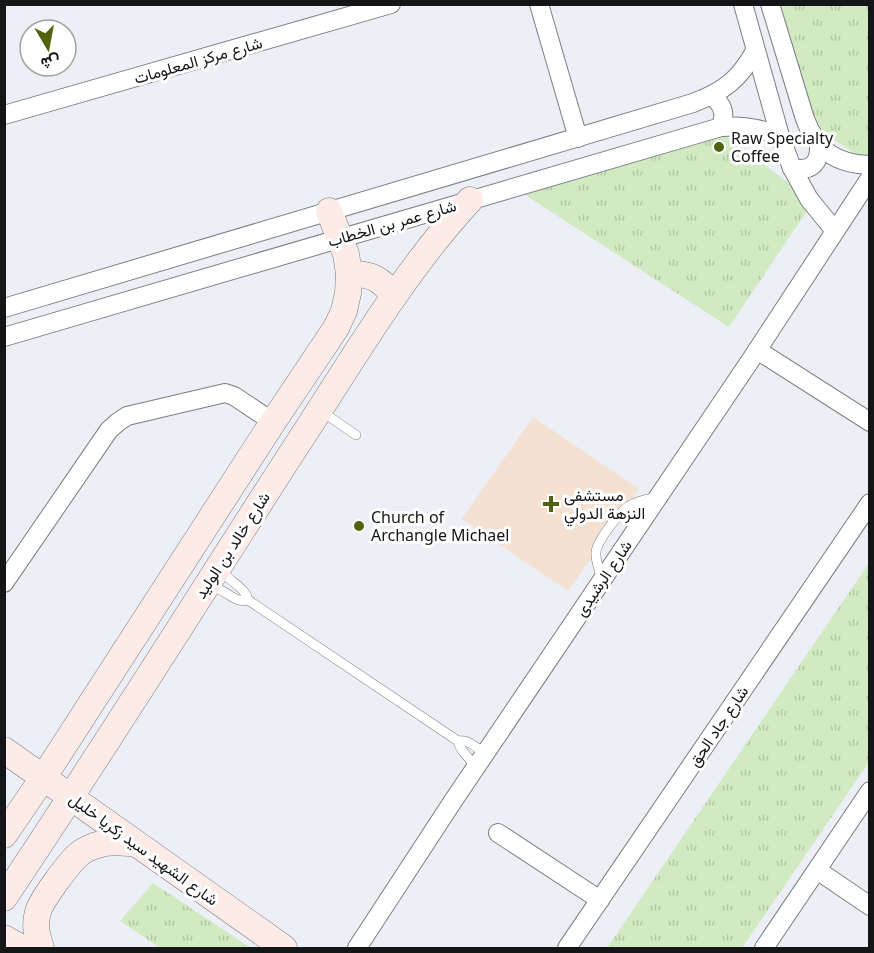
<svg xmlns="http://www.w3.org/2000/svg" width="874" height="953" viewBox="0 0 874 953" font-family="'Noto Sans',Vazirmatn,sans-serif">
	<defs>
		<pattern id="grass-tufts" width="24" height="20" patternUnits="userSpaceOnUse" patternTransform="scale(1.5)"><rect width="24" height="20" fill="#d2eac1"/><path d="M3 7l-1-3M5 7V3M7 7l1-3M15 17l-1-3M17 17v-4M19 17l1-3" fill="none" stroke="#b3c8a5"/></pattern>
	</defs>
	<rect width="100%" height="100%" fill="#eceff5"/>
	<polygon fill="#f5e1d2" points="533,417 639,489 568,591 462,519"/>
	<g fill="url(#grass-tufts)">
		<polygon points="781,5 869,5 870,157 867,161 816,128"/>
		<polygon points="724,134 813,202 729,327 516,189"/>
		<polygon points="869,563 869,762 742,948 607,948"/>
		<polygon points="153,883 251,948 160,948 120,921"/>
	</g>
	<g fill="none" stroke-linecap="round" stroke-linejoin="round">
		<defs>
			<g id="lane">
				<polyline points="321,411 356,435"/>
				<path d="M221,569c7,13 24,17 27,31l210,141c14,-2 16,9 28,10"/>
				<path d="M602,580c-2,-9 -7,-19 -6,-28 1,-11 24,-41 33,-46 8,-5 18,-7 27,-9"/>
				<path d="M210,587c16,1 24,17 38,13"/>
				<path d="M458,741c2,12 13,16 17,27"/>
			</g>
			<g id="street">
				<polyline points="539,4 578,138"/>
				<polyline points="743,4 780,136 792,168 809,199 835,231"/>
				<path d="M770,4l35,115c12,31 30,45 65,46"/>
				<path d="M712,96c11,9 14,17 9,31"/>
				<polyline points="4,115 391,4"/>
				<path d="M792,168c19,4 28,-4 27,-24"/>
				<path d="M4,308l689,-205c31,-12 46,-23 62,-52"/>
				<path d="M4,337l717,-210c22,-2 39,1 59,9"/>
				<polyline points="757,350 870,422"/>
				<polyline points="4,583 109,430 118,422 127,416 225,393 234,396 273,422"/>
				<polyline points="498,833 600,900"/>
				<polyline points="817,870 870,906"/>
				<polyline points="357,948 453,801 752,358 870,178"/>
				<polyline points="567,948 870,503"/>
				<polyline points="764,948 870,791"/>
			</g>
			<g id="secondary">
				<path d="M349,274c22,-1 32,5 45,22"/>
				<polyline points="4,750 284,948"/>
				<polyline points="4,835 43,778 273,422 336,328 344,311 348,293 349,274 346,254 329,211"/>
				<path d="M4,898c100,-149 194,-300 291,-450 55,-84 106,-173 175,-248"/>
				<polyline points="4,938 22,948"/>
				<path d="M41,948c-4,-12 -7,-23 -3,-36 3,-12 31,-49 40,-57 4,-4 11,-7 16,-9 14,-5 27,-4 42,-2"/>
			</g>
		</defs>
		<use href="#lane" stroke="#7b7e83" stroke-width="10"/>
		<use href="#street" stroke="#7b7e83" stroke-width="20"/>
		<use href="#secondary" stroke="#7b7e83" stroke-width="27"/>
		<use href="#lane" stroke="#fff" stroke-width="9"/>
		<use href="#street" stroke="#fff" stroke-width="18"/>
		<use href="#secondary" stroke="#fdebe8" stroke-width="26"/>
	</g>
	<g fill="#51640d" stroke="#fff" stroke-width="2">
		<circle cx="719" cy="147" r="6"/>
		<path d="M548 495h6v6h6v6h-6v6h-6v-6h-6v-6h6z"/>
		<circle cx="359" cy="526" r="6"/>
	</g>
	<g text-anchor="middle" stroke-width="6" stroke-linejoin="round" paint-order="stroke">
		<g font-size="16" fill="#141517" stroke="#fff">
			<text transform="translate(198 60) rotate(-16)" y="6">شارع مركز المعلومات</text>
			<text transform="translate(392 223) rotate(-16)" y="6">شارع عمر بن الخطاب</text>
			<text transform="translate(232 545) rotate(-57)" y="6">شارع خالد بن الوليد</text>
			<text transform="translate(603 578) rotate(-56)" y="6">شارع الرشيدى</text>
			<text transform="translate(718 726) rotate(-56)" y="6">شارع جاد الحق</text>
			<text transform="translate(144 849) rotate(36)" y="6">شارع الشهيد سيد زكريا خليل</text>
		</g>
		<g font-size="16" fill="#141517" stroke="#fff" text-anchor="start">
			<text x="731" y="144">Raw Specialty<tspan x="731" dy="18">Coffee</tspan></text>
			<text x="564" y="501">مستشفى<tspan x="564" dy="18">النزهة الدولي</tspan></text>
			<text x="371" y="523">Church of<tspan x="371" dy="18">Archangle Michael</tspan></text>
		</g>
	</g>
	<rect width="874" height="953" fill="none" stroke="#141517" stroke-width="12"/>
	<g transform="translate(48 48) rotate(170)"><circle r="28" fill="#ffffff" stroke="#a1a1a2" stroke-width="1.5"/>
	<path d="M0-4.5L10 22L0 15L-10 22Z" fill="#51640d"/>
	<text y="-9" font-size="16" font-weight="bold" text-anchor="middle" fill="#141517">ش</text>
	</g>
</svg>
